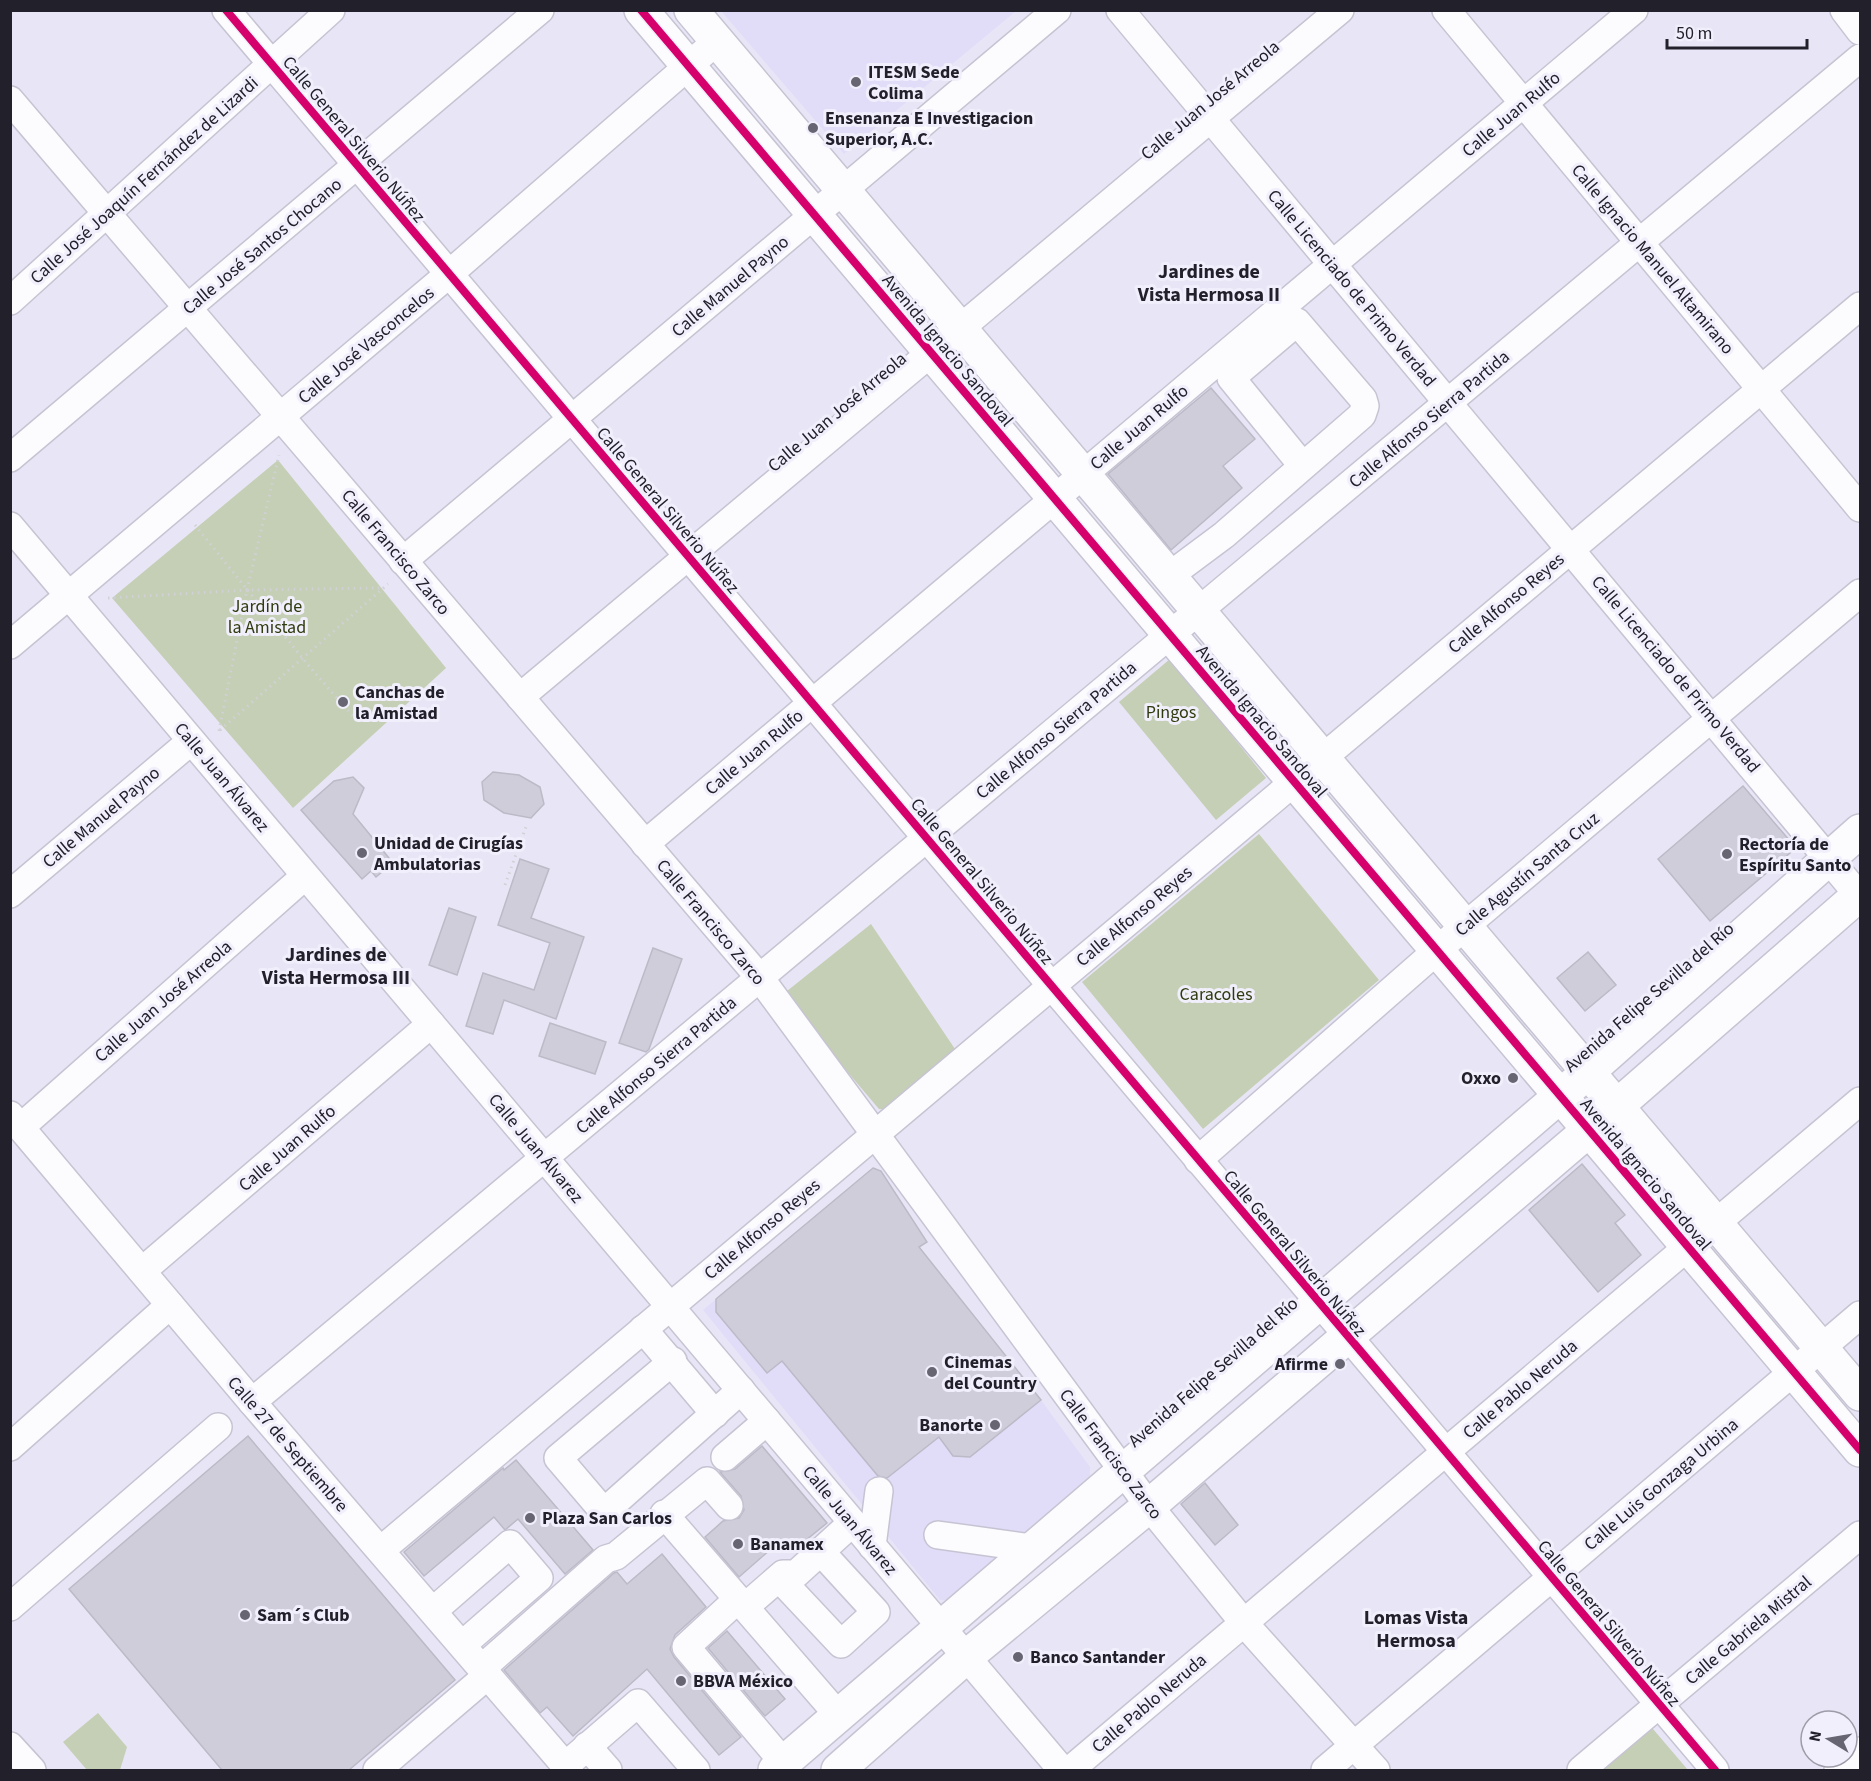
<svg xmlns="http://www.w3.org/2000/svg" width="1871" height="1781" viewBox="0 0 1871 1781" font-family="'Source Sans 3',sans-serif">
	<rect width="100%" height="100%" fill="#e8e6f6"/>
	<g fill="#e1ddf9">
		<polygon points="721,11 1016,11 844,154"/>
		<polygon points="873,1168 881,1171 927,1242 919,1247 1041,1400 1090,1467 1090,1480 951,1600 940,1600 703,1310"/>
	</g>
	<g fill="#c5cfb5">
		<polygon points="278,460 446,668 293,808 112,598"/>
		<polygon points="1170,659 1266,778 1216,820 1119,702"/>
		<polygon points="1259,834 1379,980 1203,1129 1082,982"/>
		<polygon points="871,924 959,1055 890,1110 879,1109 782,995"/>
		<polygon points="98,1713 127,1747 120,1770 87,1770 63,1742"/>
		<polygon points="1647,1722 1688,1770 1591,1770"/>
	</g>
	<g fill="#cfcdda" stroke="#bbbac6" stroke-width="1.5">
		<polygon points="1211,388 1255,439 1223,466 1242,488 1171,550 1108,474"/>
		<polygon points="493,772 519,775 540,787 544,804 531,818 504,813 484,800 482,782"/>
		<polygon points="353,777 364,788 353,814 393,863 376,877 371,871 362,879 301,810 334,781"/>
		<polygon points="1743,786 1796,848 1710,921 1658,859"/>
		<polygon points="520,859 549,869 531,918 584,937 556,1019 504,1000 493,1034 466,1026 483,973 534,990 550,943 498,925"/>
		<polygon points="449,908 476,917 457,975 429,965"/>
		<polygon points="653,948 682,959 649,1049 646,1052 619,1043"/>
		<polygon points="1588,952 1616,985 1585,1011 1557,978"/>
		<polygon points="550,1023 606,1042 595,1074 539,1056"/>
		<polygon points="1582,1164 1625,1215 1615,1223 1641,1255 1598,1292 1529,1210"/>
		<polygon points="873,1168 881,1171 927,1242 919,1247 1041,1400 970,1457 953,1456 939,1437 887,1478 878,1476 782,1361 767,1373 716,1312 716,1299"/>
		<polygon points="248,1436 455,1680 349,1770 222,1770 69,1589"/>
		<polygon points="762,1446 827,1523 795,1549 771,1549 739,1577 705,1537 723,1521 739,1518 744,1510 741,1496 720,1472 735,1469"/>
		<polygon points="516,1460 593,1550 565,1574 518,1519 505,1530 494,1517 424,1576 404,1552 503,1468 504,1470"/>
		<polygon points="1205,1483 1238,1525 1215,1545 1181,1504"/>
		<polygon points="662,1554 706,1607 675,1635 670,1649 674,1657 741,1737 719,1755 647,1669 573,1736 547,1707 540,1713 504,1670 614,1573 617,1572 627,1584"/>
		<polygon points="727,1631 785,1699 765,1716 708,1648"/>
	</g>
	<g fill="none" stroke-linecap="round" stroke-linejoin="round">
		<defs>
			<g id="minor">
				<polyline points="226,10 1715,1770"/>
				<polyline points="1120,10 1860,897"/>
				<polyline points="1446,10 1860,508"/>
				<polyline points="1844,10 1860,31"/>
				<polyline points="10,100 760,978 1149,1506 1244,1623 1376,1770"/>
				<polyline points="10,301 331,10"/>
				<polyline points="10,458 540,10"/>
				<polyline points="10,526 1062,1770"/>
				<polyline points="403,561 1057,10"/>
				<polyline points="1169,576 1224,535 1362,415 1365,406 1363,399 1297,322 1231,378 1302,465"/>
				<polyline points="10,645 449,274 717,41"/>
				<polyline points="520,697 1340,10"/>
				<polyline points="645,844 1634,10"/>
				<polyline points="10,894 191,741"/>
				<polyline points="10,1115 252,1402 569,1770"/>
				<polyline points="21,1127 305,876"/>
				<polyline points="1198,1160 1465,926 1860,593"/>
				<polyline points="142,1271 431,1024"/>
				<polyline points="643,1329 715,1414"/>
				<polyline points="673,1361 558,1458 604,1512 741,1390"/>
				<polyline points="252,1402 1860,58"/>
				<polyline points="10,1447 170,1305"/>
				<polyline points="725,1457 767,1421"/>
				<polyline points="664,1514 839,1716"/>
				<polyline points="938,1535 1032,1548"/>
				<polyline points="872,1546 879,1491"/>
				<polyline points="381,1550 1860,306"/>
				<polyline points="779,1578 841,1644 876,1612 821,1552"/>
				<polyline points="738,1599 686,1647 784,1763"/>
				<polyline points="10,1607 218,1427"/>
				<polyline points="745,1607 783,1574 796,1574 852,1523"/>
				<polyline points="433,1611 510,1544 539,1578 462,1645"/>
				<polyline points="482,1668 606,1559 616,1556 707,1481 729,1506"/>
				<polyline points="10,1746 32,1770"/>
				<polyline points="587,1746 608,1770"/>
				<polyline points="565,1766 638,1703 696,1770"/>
				<polyline points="377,1770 488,1675"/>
				<polyline points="1070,1770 1860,1101"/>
				<polyline points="1325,1770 1860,1315"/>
				<polyline points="1581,1770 1860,1535"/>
				<polyline points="1838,1770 1860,1751"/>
			</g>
			<g id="major">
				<polyline points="641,10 1860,1450"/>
				<polyline points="691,10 1860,1394"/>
				<polyline points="775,1770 1588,1072 1860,831"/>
				<polyline points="838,1770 966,1657 1149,1506 1617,1106 1860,894"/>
			</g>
		</defs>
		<use href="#minor" stroke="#c6c4d2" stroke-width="30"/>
		<use href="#major" stroke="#c6c4d2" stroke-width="36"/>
		<g stroke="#d1d1d5" stroke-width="3" stroke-dasharray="1.5 4.5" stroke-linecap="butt">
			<polyline points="195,525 308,665 358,722"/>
			<polyline points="108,598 247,590 380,588"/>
			<polyline points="220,730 388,584"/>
			<polyline points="219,731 247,590 279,455"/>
			<polyline points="505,885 527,824"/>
		</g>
		<use href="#minor" stroke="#fcfbfe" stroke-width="27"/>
		<use href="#major" stroke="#fcfbfe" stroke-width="33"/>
		<defs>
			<g id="cycleway">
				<polyline points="226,10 1715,1770"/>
				<polyline points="641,10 1860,1450"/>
			</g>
		</defs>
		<use href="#cycleway" stroke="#f0effb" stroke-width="11"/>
		<use href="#cycleway" stroke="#d6006c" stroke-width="8"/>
	</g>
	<g fill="#676572" stroke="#f0effb" stroke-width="2">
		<circle cx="856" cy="82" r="6"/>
		<circle cx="813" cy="128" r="6"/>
		<circle cx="343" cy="702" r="6"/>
		<circle cx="362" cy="853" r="6"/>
		<circle cx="1727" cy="854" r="6"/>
		<circle cx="1513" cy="1078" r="6"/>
		<circle cx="1340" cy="1364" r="6"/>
		<circle cx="932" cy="1372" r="6"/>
		<circle cx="995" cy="1425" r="6"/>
		<circle cx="530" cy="1518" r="6"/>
		<circle cx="738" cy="1544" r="6"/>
		<circle cx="245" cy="1615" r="6"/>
		<circle cx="1018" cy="1657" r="6"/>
		<circle cx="681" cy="1681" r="6"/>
	</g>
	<g text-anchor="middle" stroke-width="6" stroke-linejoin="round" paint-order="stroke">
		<g font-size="18" font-weight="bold" fill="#22202b" stroke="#f0effb" text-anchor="start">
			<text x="868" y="78">ITESM Sede<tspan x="868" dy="21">Colima</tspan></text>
			<text x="825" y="124">Ensenanza E Investigacion<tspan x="825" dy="21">Superior, A.C.</tspan></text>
			<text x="355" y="698">Canchas de<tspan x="355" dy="21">la Amistad</tspan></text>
			<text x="374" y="849">Unidad de Cirugías<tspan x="374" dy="21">Ambulatorias</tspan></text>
			<text x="1739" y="850">Rectoría de<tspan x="1739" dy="21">Espíritu Santo</tspan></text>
			<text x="1501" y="1084" text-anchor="end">Oxxo</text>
			<text x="944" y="1368">Cinemas<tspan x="944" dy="21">del Country</tspan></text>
			<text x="1328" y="1370" text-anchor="end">Afirme</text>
			<text x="983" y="1431" text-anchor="end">Banorte</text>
			<text x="542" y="1524">Plaza San Carlos</text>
			<text x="750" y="1550">Banamex</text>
			<text x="257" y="1621">Sam´s Club</text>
			<text x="1030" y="1663">Banco Santander</text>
			<text x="693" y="1687">BBVA México</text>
		</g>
		<g font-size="18" fill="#22202b" stroke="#f0effb">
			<text transform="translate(1210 100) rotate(-40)" y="6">Calle Juan José Arreola</text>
			<text transform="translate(1511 114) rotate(-40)" y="6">Calle Juan Rulfo</text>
			<text transform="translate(354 139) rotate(50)" y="6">Calle General Silverio Núñez</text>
			<text transform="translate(144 180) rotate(-42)" y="6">Calle José Joaquín Fernández de Lizardi</text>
			<text transform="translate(262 246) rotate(-40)" y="6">Calle José Santos Chocano</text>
			<text transform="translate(1653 259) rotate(50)" y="6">Calle Ignacio Manuel Altamirano</text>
			<text transform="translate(730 286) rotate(-40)" y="6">Calle Manuel Payno</text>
			<text transform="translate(1352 288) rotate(50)" y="6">Calle Licenciado de Primo Verdad</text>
			<text transform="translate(366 345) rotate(-40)" y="6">Calle José Vasconcelos</text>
			<text transform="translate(948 350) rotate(50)" y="6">Avenida Ignacio Sandoval</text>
			<text transform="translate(837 412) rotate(-40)" y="6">Calle Juan José Arreola</text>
			<text transform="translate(1429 419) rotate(-40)" y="6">Calle Alfonso Sierra Partida</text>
			<text transform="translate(1139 427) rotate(-40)" y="6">Calle Juan Rulfo</text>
			<text transform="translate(668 510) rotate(50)" y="6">Calle General Silverio Núñez</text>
			<text transform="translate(396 552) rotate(50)" y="6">Calle Francisco Zarco</text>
			<text transform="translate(1506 603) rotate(-40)" y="6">Calle Alfonso Reyes</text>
			<text transform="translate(1676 674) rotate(50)" y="6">Calle Licenciado de Primo Verdad</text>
			<text transform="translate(1262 721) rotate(50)" y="6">Avenida Ignacio Sandoval</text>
			<text transform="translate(1056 730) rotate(-40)" y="6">Calle Alfonso Sierra Partida</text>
			<text transform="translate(754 752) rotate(-40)" y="6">Calle Juan Rulfo</text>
			<text transform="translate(222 777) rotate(50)" y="6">Calle Juan Álvarez</text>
			<text transform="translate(101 817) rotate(-40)" y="6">Calle Manuel Payno</text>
			<text transform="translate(1527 874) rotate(-40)" y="6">Calle Agustín Santa Cruz</text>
			<text transform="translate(982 881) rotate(50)" y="6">Calle General Silverio Núñez</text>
			<text transform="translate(1134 916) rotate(-40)" y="6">Calle Alfonso Reyes</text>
			<text transform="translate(711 922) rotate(50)" y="6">Calle Francisco Zarco</text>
			<text transform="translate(1649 997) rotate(-41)" y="6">Avenida Felipe Sevilla del Río</text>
			<text transform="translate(163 1001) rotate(-41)" y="6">Calle Juan José Arreola</text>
			<text transform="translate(656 1065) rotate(-40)" y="6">Calle Alfonso Sierra Partida</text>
			<text transform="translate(287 1148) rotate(-41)" y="6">Calle Juan Rulfo</text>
			<text transform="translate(536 1148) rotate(50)" y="6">Calle Juan Álvarez</text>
			<text transform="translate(1646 1174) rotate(50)" y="6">Avenida Ignacio Sandoval</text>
			<text transform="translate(762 1229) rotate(-40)" y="6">Calle Alfonso Reyes</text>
			<text transform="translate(1295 1253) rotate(50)" y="6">Calle General Silverio Núñez</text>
			<text transform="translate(1213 1372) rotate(-41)" y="6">Avenida Felipe Sevilla del Río</text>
			<text transform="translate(1520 1389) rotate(-40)" y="6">Calle Pablo Neruda</text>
			<text transform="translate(288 1444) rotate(49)" y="6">Calle 27 de Septiembre</text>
			<text transform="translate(1111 1454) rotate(53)" y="6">Calle Francisco Zarco</text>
			<text transform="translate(1661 1484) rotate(-40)" y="6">Calle Luis Gonzaga Urbina</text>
			<text transform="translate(850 1520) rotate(50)" y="6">Calle Juan Álvarez</text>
			<text transform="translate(1609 1623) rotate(50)" y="6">Calle General Silverio Núñez</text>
			<text transform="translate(1748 1630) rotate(-40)" y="6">Calle Gabriela Mistral</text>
			<text transform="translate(1149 1703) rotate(-40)" y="6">Calle Pablo Neruda</text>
		</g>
		<g font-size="18" fill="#2f3b0e" stroke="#f0effb">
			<text x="267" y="612">Jardín de<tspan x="267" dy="21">la Amistad</tspan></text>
			<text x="1171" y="718">Pingos</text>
			<text x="1216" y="1000">Caracoles</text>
		</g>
		<g font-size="20" font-weight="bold" fill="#22202b" stroke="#f0effb">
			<text x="1209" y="278">Jardines de<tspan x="1209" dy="23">Vista Hermosa II</tspan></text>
			<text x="336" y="961">Jardines de<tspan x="336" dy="23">Vista Hermosa III</tspan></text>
			<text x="1416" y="1624">Lomas Vista<tspan x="1416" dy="23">Hermosa</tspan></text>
		</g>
	</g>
	<rect width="1871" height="1781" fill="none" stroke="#22202b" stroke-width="24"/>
	<g transform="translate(1829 1739) rotate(281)"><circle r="28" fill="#f0effb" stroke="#9e9ca8" stroke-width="1.5"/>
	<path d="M0-4.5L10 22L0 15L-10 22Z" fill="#676572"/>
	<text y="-9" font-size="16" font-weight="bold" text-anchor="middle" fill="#22202b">N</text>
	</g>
	<path d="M1667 39v9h140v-9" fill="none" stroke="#22202b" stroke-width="3"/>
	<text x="1676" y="39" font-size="18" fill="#22202b" stroke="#f0effb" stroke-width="4.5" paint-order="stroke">50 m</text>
</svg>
